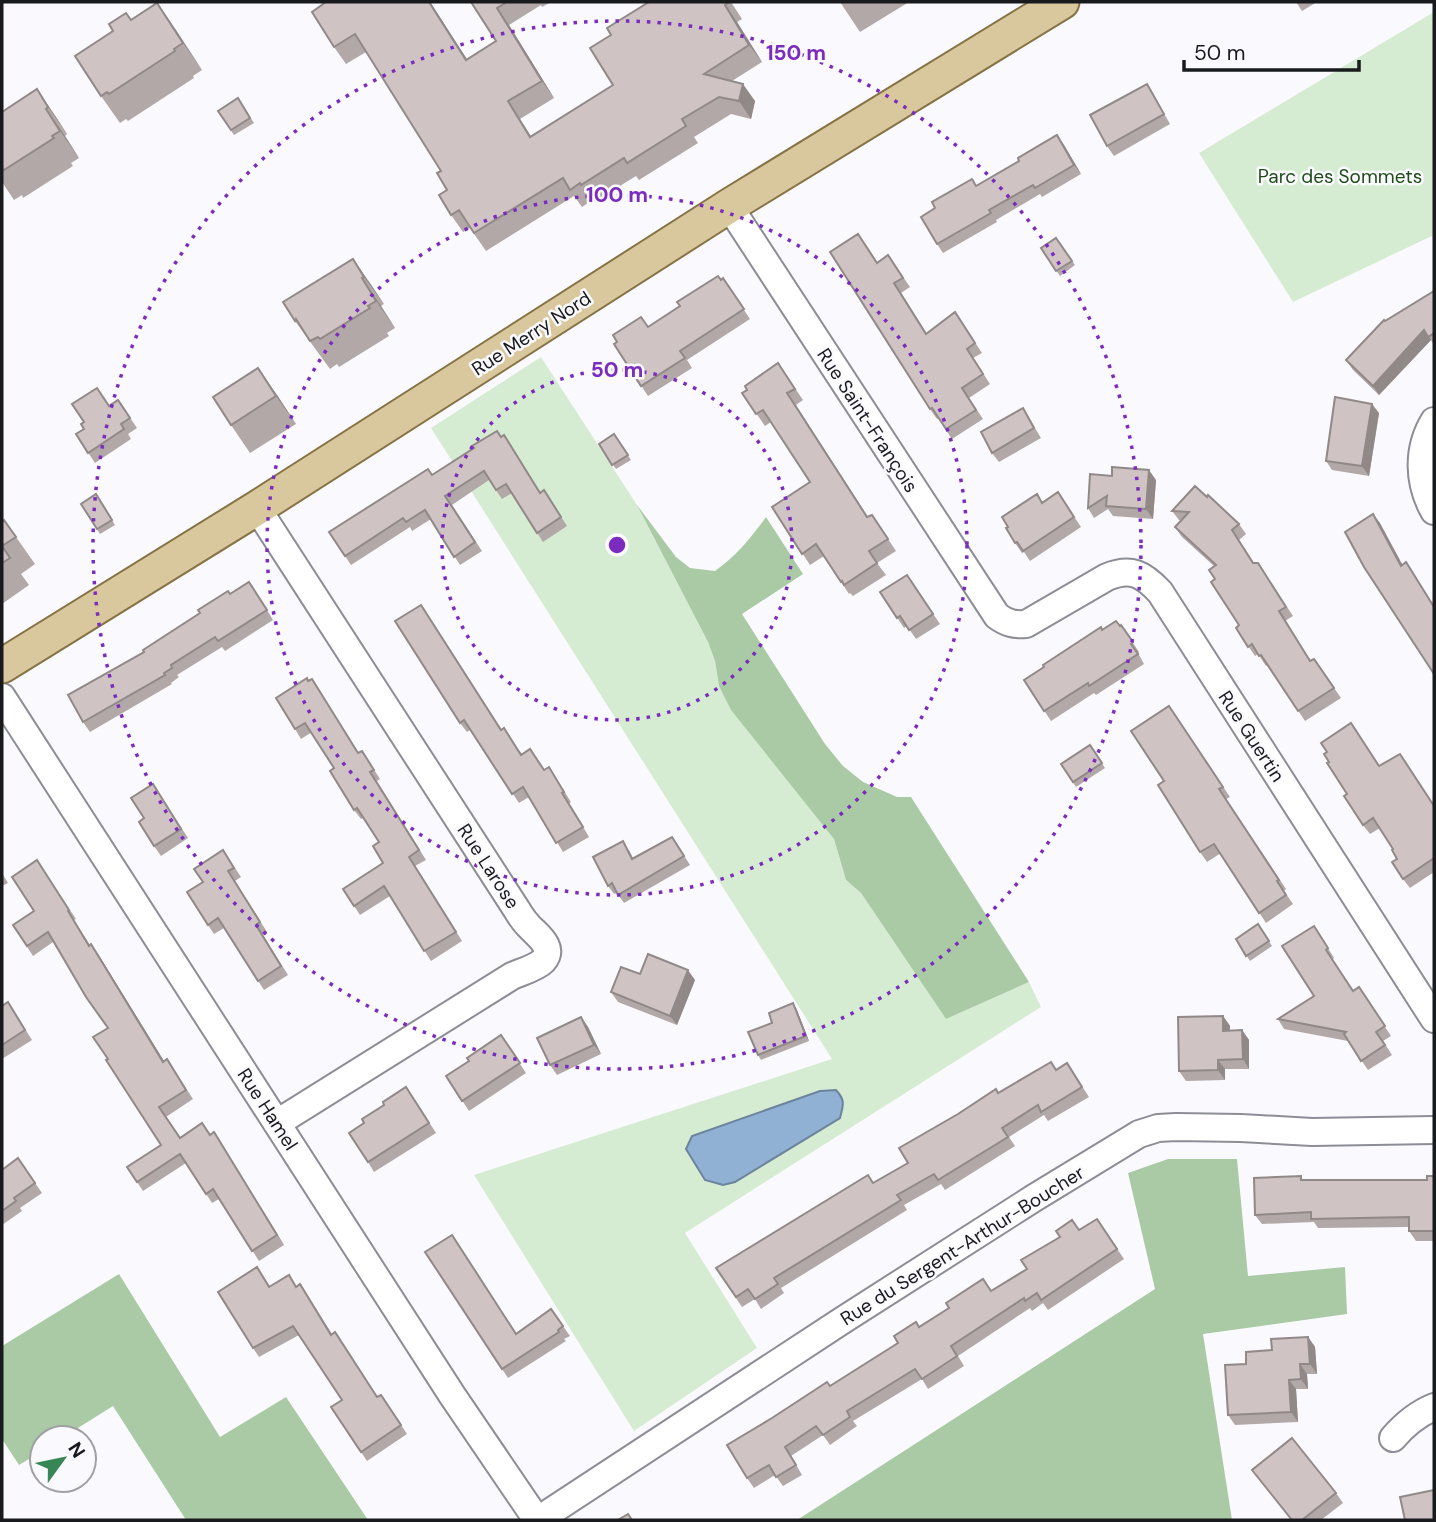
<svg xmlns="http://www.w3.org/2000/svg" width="1436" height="1522" viewBox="0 0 1436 1522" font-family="'DM Sans',sans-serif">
	<rect width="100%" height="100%" fill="#fafafe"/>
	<g fill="#d6ecd2">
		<polygon points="1434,12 1434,235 1293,302 1199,153"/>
		<polygon points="541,357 637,505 708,642 715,661 719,686 834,839 846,880 861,893 946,1019 1029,982 1041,1007 685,1233 757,1348 634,1431 474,1175 832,1059 431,428"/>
	</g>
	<g fill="#aacaa5">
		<path d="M637,505l39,52 14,11 25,3c21,-15 36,-33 51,-54l37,57 -61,40 83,130 18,22 20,16 34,15h14l118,185 -83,37 -85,-126 -15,-13 -12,-41 -103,-129 -12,-24 -4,-25 -7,-19z"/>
		<polygon points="1168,1159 1237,1159 1248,1276 1345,1267 1347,1314 1203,1334 1232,1520 797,1520 1155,1289 1128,1173"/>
		<polygon points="119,1274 220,1437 286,1397 368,1520 186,1520 113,1406 62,1438 42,1438 42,1451 19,1465 2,1439 2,1346"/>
	</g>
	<path fill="#90b0d4" stroke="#6c839d" stroke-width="2" d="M836,1090c10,11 7,15 4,28l-105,64 -12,3 -18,-5 -19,-31 6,-13 128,-45z"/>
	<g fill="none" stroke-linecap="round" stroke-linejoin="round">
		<defs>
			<g id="minor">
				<path d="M729,206l268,410c10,7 17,9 29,8l81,-47c24,-10 36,-3 53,15l274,427"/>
				<path d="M1434,421c-17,28 -16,62 0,90"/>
				<path d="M257,508l260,402c3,5 6,10 10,14 8,10 29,22 16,37 -7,7 -22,11 -31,15l-235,147"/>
				<polyline points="2,697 452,1395 537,1520"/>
				<path d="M1393,1438c12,-14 24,-24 41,-31"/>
				<polyline points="538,1520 843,1320 1034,1198 1139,1134 1158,1128 1176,1127 1241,1128 1312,1132 1434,1130"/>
			</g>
			<polyline id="major" points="2,666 257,508 729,206 1062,2"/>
		</defs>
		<use href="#minor" stroke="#8c8d96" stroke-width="30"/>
		<use href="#major" stroke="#867345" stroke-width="37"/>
		<use href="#minor" stroke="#fff" stroke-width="26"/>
		<use href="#major" stroke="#d9c89d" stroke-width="33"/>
	</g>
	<g fill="#b2a8a8">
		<polygon points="326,2 430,2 467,59 496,41 471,2 551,2 542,7 541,5 509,25 554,98 520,119 531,136 613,85 611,35 649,2 731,2 742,19 737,22 762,62 732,81 755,101 751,119 731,114 694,137 698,143 639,180 636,176 594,202 592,200 582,207 574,196 486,251 470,228 463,232 451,215 447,190 441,171 366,52 346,64 334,47"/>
		<polygon points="840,2 909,2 860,32"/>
		<polygon points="1296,2 1317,2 1302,11"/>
		<polygon points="157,3 202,70 193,76 194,78 128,121 126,119 120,123 101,96 131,20"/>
		<polygon points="37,89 67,134 65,136 79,158 71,163 73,166 23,198 22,195 14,200 2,182 2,112"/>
		<polygon points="1153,94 1170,124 1114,156 1107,146"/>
		<polygon points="238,98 254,123 234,135 218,111"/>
		<polygon points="1064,145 1081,174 1042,197 1040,194 996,220 997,222 943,253 937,244 976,186"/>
		<polygon points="1056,238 1075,265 1060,276 1041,248"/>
		<polygon points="888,255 910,287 901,293 927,334 955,312 982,353 973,358 990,384 969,398 983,419 952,439 938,418 937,419 930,409 877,262"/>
		<polygon points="353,259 384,304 381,306 395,328 387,333 389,336 339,367 337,364 330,369 295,321"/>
		<polygon points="723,278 750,319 687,360 692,368 648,396 614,344 648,327"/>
		<polygon points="1434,291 1434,345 1431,340 1379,395 1353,370 1346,360 1385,321"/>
		<polygon points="778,363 803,400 796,405 868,517 872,515 896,551 877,563 886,575 853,596 850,593 849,594 824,556 810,565 772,507 810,482 771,422 765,426 742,393"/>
		<polygon points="277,395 296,424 250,453 231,425"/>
		<polygon points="118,400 137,428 128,434 131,439 95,463 76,434 84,429 109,406"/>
		<polygon points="1023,408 1041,438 999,462 992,453"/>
		<polygon points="1379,413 1369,476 1332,470 1326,461"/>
		<polygon points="614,434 631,460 616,469 599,444"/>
		<polygon points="504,435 540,493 544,490 567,526 543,542 512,493 502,499 489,480 452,505 482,551 460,565 431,519 412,531 410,527 351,565 329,532"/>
		<polygon points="1112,476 1156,480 1153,519 1113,516 1108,509 1094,518 1088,508"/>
		<polygon points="1195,486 1239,524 1246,534 1239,540 1254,563 1258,563 1293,616 1285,621 1311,661 1314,659 1341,698 1305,721 1268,665 1266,666 1258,654 1255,656 1236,628 1239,625 1215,579 1214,566 1182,537 1175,527 1181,521 1179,520 1172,511"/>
		<polygon points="1058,492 1081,527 1030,561 1024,552 1022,553 1015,543 1042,502"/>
		<polygon points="96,494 115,525 100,534 81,504"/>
		<polygon points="4,520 35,564 21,574 29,585 2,604 2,522"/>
		<polygon points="907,575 940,624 916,639 907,626 904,628 880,592"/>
		<polygon points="256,592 273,620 225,651 222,647 177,675 179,677 171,683 172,684 90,732 83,722 144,652 230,594"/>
		<polygon points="395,621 501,730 522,754 545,770 549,767 571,802 569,803 589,837 563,852 529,797 519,803 470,730 467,732 460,723"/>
		<polygon points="1121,625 1139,652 1138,653 1144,664 1096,695 1094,693 1051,721 1024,680 1102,630"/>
		<polygon points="312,679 358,753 362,751 380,779 377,781 426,860 415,866 462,941 431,961 390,896 360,915 343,889 383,863 379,842 363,818 361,819 354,810 334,768 312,732 301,739 295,729 309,681"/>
		<polygon points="1169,706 1230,797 1226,799 1286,889 1284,891 1293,904 1266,923 1221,853 1207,862 1200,852 1164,781"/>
		<polygon points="1090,745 1105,768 1076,787 1061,764"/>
		<polygon points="1379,766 1434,806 1434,872 1410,888 1403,879 1393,849 1380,828 1370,834 1363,825"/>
		<polygon points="153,784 188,838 161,856 154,846 144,818"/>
		<polygon points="678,846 690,865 624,903 617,893 614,894 608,886 629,850 633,858"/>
		<polygon points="223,850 241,877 235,881 267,932 263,935 288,975 264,990 224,928 214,934 208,925 203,882"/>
		<polygon points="37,860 76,919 74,920 90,945 98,954 164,1061 167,1059 193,1099 166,1117 180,1138 210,1135 220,1142 284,1245 259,1261 219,1199 212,1203 186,1163 143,1191 127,1167 161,1145 108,1059 108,1028 53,942 33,956 13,925 34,911"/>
		<polygon points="2,873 8,883 2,886"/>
		<polygon points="1258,924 1272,946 1250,961 1236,939"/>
		<polygon points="1320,935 1334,958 1332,959 1353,991 1359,987 1391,1036 1383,1041 1392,1055 1368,1070 1348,1041 1284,1029 1278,1019 1314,996"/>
		<polygon points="695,980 677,1025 618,1002 611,992"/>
		<polygon points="8,1002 32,1040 2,1059 2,1006"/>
		<polygon points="796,1008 809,1041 761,1060 758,1055 772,1023"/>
		<polygon points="1223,1016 1230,1026 1230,1030 1242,1030 1249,1040 1249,1069 1225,1069 1225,1080 1186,1081 1179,1071"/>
		<polygon points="581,1017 588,1027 601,1054 557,1075 550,1065"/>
		<polygon points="501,1035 526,1073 469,1111 446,1076 469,1061"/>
		<polygon points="1067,1063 1089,1097 1048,1121 1044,1115 1009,1137 1015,1146 945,1190 941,1184 904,1205 907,1210 781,1288 784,1293 761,1309 755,1299 742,1307 716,1268 873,1183 908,1163 998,1093 1056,1069"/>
		<polygon points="413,1097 436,1133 374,1172 368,1162"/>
		<polygon points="18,1158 42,1193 20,1208 22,1211 2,1225 2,1170"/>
		<polygon points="1434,1176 1434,1241 1416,1241 1409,1231 1409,1227 1318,1228 1314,1222 1262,1224 1255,1215 1303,1180 1427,1180"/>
		<polygon points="1097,1219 1124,1259 1048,1310 1043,1303 1032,1311 1030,1308 958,1356 964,1366 928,1389 922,1379 853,1421 857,1426 830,1445 823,1435 791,1456 802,1475 783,1486 775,1475 754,1488 747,1478 830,1386 898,1343 919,1327 991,1291 1027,1269 1079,1230"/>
		<polygon points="425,1252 516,1333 551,1309 570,1336 564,1339 566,1341 508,1378"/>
		<polygon points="263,1276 270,1286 297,1286 306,1293 332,1334 378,1397 381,1395 407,1434 367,1461 331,1407 342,1400 299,1335 259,1357 253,1348"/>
		<polygon points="1308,1337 1315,1347 1317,1374 1307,1374 1308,1389 1296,1389 1298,1422 1235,1425 1228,1415 1246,1364 1272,1350"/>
		<polygon points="84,1444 93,1463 84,1468"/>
		<polygon points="1252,1470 1336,1493 1343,1503 1321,1520 1291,1520"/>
	</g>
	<g fill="#918888">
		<polygon points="429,2 430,2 478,77 466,60"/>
		<polygon points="157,3 176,30 202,70 183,43"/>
		<polygon points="725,5 737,22 762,62 749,45"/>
		<polygon points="497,8 509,25 554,98 542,81"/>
		<polygon points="743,84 755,101 751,119 739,101"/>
		<polygon points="37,89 56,117 67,134 48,107"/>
		<polygon points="46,109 65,136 79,158 60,131"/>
		<polygon points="1057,135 1064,145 1081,174 1074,165"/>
		<polygon points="353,259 372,286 384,304 364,277"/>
		<polygon points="362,278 381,306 395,328 376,301"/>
		<polygon points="1424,330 1431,340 1379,395 1373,386"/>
		<polygon points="258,368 277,395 296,424 276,396"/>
		<polygon points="1372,404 1379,413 1369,476 1362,466"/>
		<polygon points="1149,470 1156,480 1153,519 1146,509"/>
		<polygon points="1373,514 1380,523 1408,575 1401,566"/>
		<polygon points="91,944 98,954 170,1071 163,1062"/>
		<polygon points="688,970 695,980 677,1025 670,1016"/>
		<polygon points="793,1003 796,1008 809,1041 806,1036"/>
		<polygon points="1223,1016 1230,1026 1230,1040 1223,1031"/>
		<polygon points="581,1017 588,1027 601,1054 594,1045"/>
		<polygon points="1242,1030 1249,1040 1249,1069 1243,1059"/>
		<polygon points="1218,1060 1225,1069 1225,1080 1218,1070"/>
		<polygon points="214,1132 220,1142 284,1245 277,1235"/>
		<polygon points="1308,1337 1315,1347 1317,1374 1310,1364"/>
		<polygon points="1300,1364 1307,1374 1308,1389 1301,1379"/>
		<polygon points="1289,1380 1296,1389 1298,1422 1291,1412"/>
	</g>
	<g fill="#cfc3c3" stroke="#918888" stroke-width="2">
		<polygon points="326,2 429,2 466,60 496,41 471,2 507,2 497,8 542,81 508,101 530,137 613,85 590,48 611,35 607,28 649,2 729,2 725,5 749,45 704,74 743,84 739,101 719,97 682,119 686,126 627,163 624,158 581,185 580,183 570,190 563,178 474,233 459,210 451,215 439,195 447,190 437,173 441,171 355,34 334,47 312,12"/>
		<polygon points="157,3 183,43 174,49 175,51 109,94 107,92 101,96 75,56 113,31 109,24 126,13 131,20"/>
		<polygon points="1147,84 1164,114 1107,146 1090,115"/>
		<polygon points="37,89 48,107 46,109 60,131 52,136 54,138 4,170 2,168 2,112"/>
		<polygon points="238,98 250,118 231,130 218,111"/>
		<polygon points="1057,135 1074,165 1035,188 1033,185 989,210 991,213 937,244 921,217 935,208 932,202 972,179 976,186 1019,161 1018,158"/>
		<polygon points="858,234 877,263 888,255 903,278 894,283 926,334 955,312 975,343 967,349 983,374 962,388 976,410 946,429 932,408 930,409 830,252"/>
		<polygon points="1056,238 1072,261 1056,271 1041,248"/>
		<polygon points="353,259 364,277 362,278 376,301 368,306 370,308 320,339 318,337 310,341 296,319 295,321 283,302"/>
		<polygon points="718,276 721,280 723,278 744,309 680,351 685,358 641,386 614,344 617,342 613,335 641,317 648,327 680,306 677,302"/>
		<polygon points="1434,291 1434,333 1428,337 1424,330 1373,386 1346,360 1384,320 1385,321"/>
		<polygon points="778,363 795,389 787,393 867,517 872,515 888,539 869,551 877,563 844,585 842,581 841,582 816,544 802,554 772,507 810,482 763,410 756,414 742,393 747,390 745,386"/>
		<polygon points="258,368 276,396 231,425 213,397"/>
		<polygon points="97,388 109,406 118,400 130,418 121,424 124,429 88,453 76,434 84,429 81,424 84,422 72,404"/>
		<polygon points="1335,397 1372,404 1362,466 1326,461"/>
		<polygon points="1023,408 1034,428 992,453 981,432"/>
		<polygon points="497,431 501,437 504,435 540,493 544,490 561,517 537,533 506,484 496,490 484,471 445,496 475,542 454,557 425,510 406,522 403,518 345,556 329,532 428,469 432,475 474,448 472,446"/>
		<polygon points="614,434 628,455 612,465 599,444"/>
		<polygon points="1112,467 1149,470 1146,509 1106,506 1107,496 1088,508 1090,474 1112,476"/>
		<polygon points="1195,486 1207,497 1208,495 1239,524 1232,530 1253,563 1258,563 1286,607 1279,611 1310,661 1314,659 1334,688 1298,711 1261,655 1259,656 1252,644 1248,647 1236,628 1239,625 1211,582 1215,579 1209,570 1216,565 1175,527 1189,512 1172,511"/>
		<polygon points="1058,492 1074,517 1023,551 1017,542 1015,543 1006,528 1008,527 1002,517 1037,494 1042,503"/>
		<polygon points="96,494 112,520 97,529 81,504"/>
		<polygon points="1373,514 1401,566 1406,562 1434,607 1434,674 1364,567 1345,532"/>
		<polygon points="4,520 16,537 2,546 10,558 2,563 2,522"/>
		<polygon points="907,575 933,614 909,630 900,616 897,618 880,592"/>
		<polygon points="249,582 267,610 218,641 215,637 171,665 172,668 164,673 165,675 83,722 68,695 144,652 143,650 200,613 198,610 228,591 230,594"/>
		<polygon points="421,605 501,730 504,728 521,755 530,749 544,770 549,767 564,792 562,793 583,827 556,843 523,787 512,794 464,720 460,723 395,621"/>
		<polygon points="1116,621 1120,626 1121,625 1133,642 1131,644 1138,654 1089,686 1088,683 1044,711 1024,680 1044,667 1043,665 1101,627 1102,630"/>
		<polygon points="307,678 308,681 312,679 358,753 362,751 374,770 370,772 419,850 409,857 456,932 424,951 384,886 354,906 343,889 383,863 373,846 379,842 357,808 354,810 330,771 334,768 305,723 295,729 276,698"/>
		<polygon points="1169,706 1223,787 1219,789 1279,880 1277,881 1286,895 1259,913 1214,844 1200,852 1158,785 1164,781 1131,731"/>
		<polygon points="1351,723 1379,766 1400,754 1434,806 1434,858 1403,879 1392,862 1397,859 1392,850 1393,849 1373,818 1363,825 1344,796 1347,794 1327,763 1329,762 1324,754 1327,752 1321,743"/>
		<polygon points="1090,745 1102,763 1073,782 1061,764"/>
		<polygon points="153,784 181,829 154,846 139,822 144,818 131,798"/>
		<polygon points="672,837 684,856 618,895 612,883 608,886 593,857 623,841 632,859"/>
		<polygon points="223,850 234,868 228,871 260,922 256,925 281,966 258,981 218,918 208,925 187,892 203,882 194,869"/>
		<polygon points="37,860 69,910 68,911 89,946 91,944 163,1062 167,1059 186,1090 159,1107 180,1138 202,1123 210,1135 214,1132 277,1235 252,1251 213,1189 206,1194 180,1154 137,1182 127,1167 161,1145 106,1060 108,1059 93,1037 108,1028 86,997 48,932 27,946 13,925 34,911 12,877"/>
		<polygon points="1258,924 1269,941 1246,956 1236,939"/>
		<polygon points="1314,926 1328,948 1326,950 1353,991 1359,987 1385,1026 1376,1032 1385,1045 1361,1061 1344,1034 1346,1032 1278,1019 1314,996 1282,946"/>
		<polygon points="648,954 688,970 670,1016 611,992 621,967 640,974"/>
		<polygon points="8,1002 25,1030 2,1045 2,1006"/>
		<polygon points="793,1003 806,1036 758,1055 748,1032 772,1023 769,1013"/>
		<polygon points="1223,1016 1223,1031 1242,1030 1243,1059 1218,1060 1218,1070 1179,1071 1178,1017"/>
		<polygon points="581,1017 594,1045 550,1065 537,1038"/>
		<polygon points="501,1035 520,1063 462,1101 446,1076 469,1061 467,1058"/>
		<polygon points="1051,1062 1056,1070 1067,1063 1082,1087 1041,1112 1038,1105 1002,1128 1008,1137 938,1180 934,1174 897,1195 901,1200 774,1278 778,1284 755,1299 748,1289 736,1297 716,1268 868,1175 873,1183 908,1163 899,1148 958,1114 996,1089 998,1093"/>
		<polygon points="406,1087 429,1123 368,1162 349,1133 364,1123 362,1119 384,1105 383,1102"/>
		<polygon points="18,1158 35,1183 14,1198 16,1201 2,1211 2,1170"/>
		<polygon points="1301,1176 1301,1180 1427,1180 1427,1176 1434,1176 1434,1231 1409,1231 1409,1217 1311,1219 1311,1212 1255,1215 1254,1178"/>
		<polygon points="1097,1219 1117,1249 1041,1300 1037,1293 1025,1301 1024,1298 951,1346 957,1356 922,1379 915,1369 847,1411 850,1417 823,1435 816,1426 785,1447 796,1465 776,1477 769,1465 747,1478 727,1445 772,1418 827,1382 830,1386 898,1343 894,1336 916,1322 919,1327 949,1308 946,1303 983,1279 991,1291 1027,1269 1021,1260 1060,1237 1056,1231 1072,1220 1079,1230"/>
		<polygon points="452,1235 516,1334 551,1309 563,1326 558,1330 559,1332 502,1369 425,1252"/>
		<polygon points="257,1267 269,1287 289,1275 296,1287 300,1284 331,1335 335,1332 377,1397 381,1395 401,1425 361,1452 331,1407 342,1400 293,1326 253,1348 218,1292"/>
		<polygon points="1308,1337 1310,1364 1300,1364 1301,1379 1289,1380 1291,1412 1228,1415 1225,1365 1246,1364 1246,1352 1272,1350 1271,1339"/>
		<polygon points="1292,1438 1336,1493 1302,1520 1292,1520 1252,1470"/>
		<polygon points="84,1446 90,1458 84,1461"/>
		<polygon points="1434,1490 1434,1520 1405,1520 1400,1497"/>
		<polygon points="628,1514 632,1520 618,1520"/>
	</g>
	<g fill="none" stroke="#7b2cbf" stroke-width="3.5" stroke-dasharray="3.5 7">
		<circle cx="617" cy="545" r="175"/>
		<circle cx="617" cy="545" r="350"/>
		<circle cx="617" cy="545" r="524"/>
	</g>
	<g text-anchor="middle" stroke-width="5" stroke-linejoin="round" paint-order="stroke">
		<g font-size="19" fill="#1f4b19" stroke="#fafafe">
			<text x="1340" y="183">Parc des Sommets</text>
		</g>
		<g font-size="19" fill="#191a1d" stroke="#fafafe">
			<text transform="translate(531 333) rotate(-33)" y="7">Rue Merry Nord</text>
			<text transform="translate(868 420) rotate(57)" y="7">Rue Saint-François</text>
			<text transform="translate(1252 736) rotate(57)" y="7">Rue Guertin</text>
			<text transform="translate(489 866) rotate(57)" y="7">Rue Larose</text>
			<text transform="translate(268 1109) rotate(57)" y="7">Rue Hamel</text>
			<text transform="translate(962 1245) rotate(-32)" y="7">Rue du Sergent-Arthur-Boucher</text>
		</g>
	</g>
	<circle cx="617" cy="545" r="10" fill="#7b2cbf" stroke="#fafafe" stroke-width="3.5"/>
	<g font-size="21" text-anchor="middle" font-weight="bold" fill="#7b2cbf" stroke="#fafafe" stroke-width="5" stroke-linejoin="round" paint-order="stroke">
		<text x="796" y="60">150 m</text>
		<text x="617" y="202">100 m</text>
		<text x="617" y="377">50 m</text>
	</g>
	<rect width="1436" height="1522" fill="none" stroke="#191a1d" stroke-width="7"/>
	<g transform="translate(63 1459) rotate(57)"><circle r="33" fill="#fafafe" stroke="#a0a0a4" stroke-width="2"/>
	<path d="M0-5L12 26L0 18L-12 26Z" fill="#378655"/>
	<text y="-10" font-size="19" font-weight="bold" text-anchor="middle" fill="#191a1d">N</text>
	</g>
	<path d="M1184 60v10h175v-10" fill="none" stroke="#191a1d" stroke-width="3.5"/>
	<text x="1194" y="60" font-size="21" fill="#191a1d" stroke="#fafafe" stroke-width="5" paint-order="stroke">50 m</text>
</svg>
